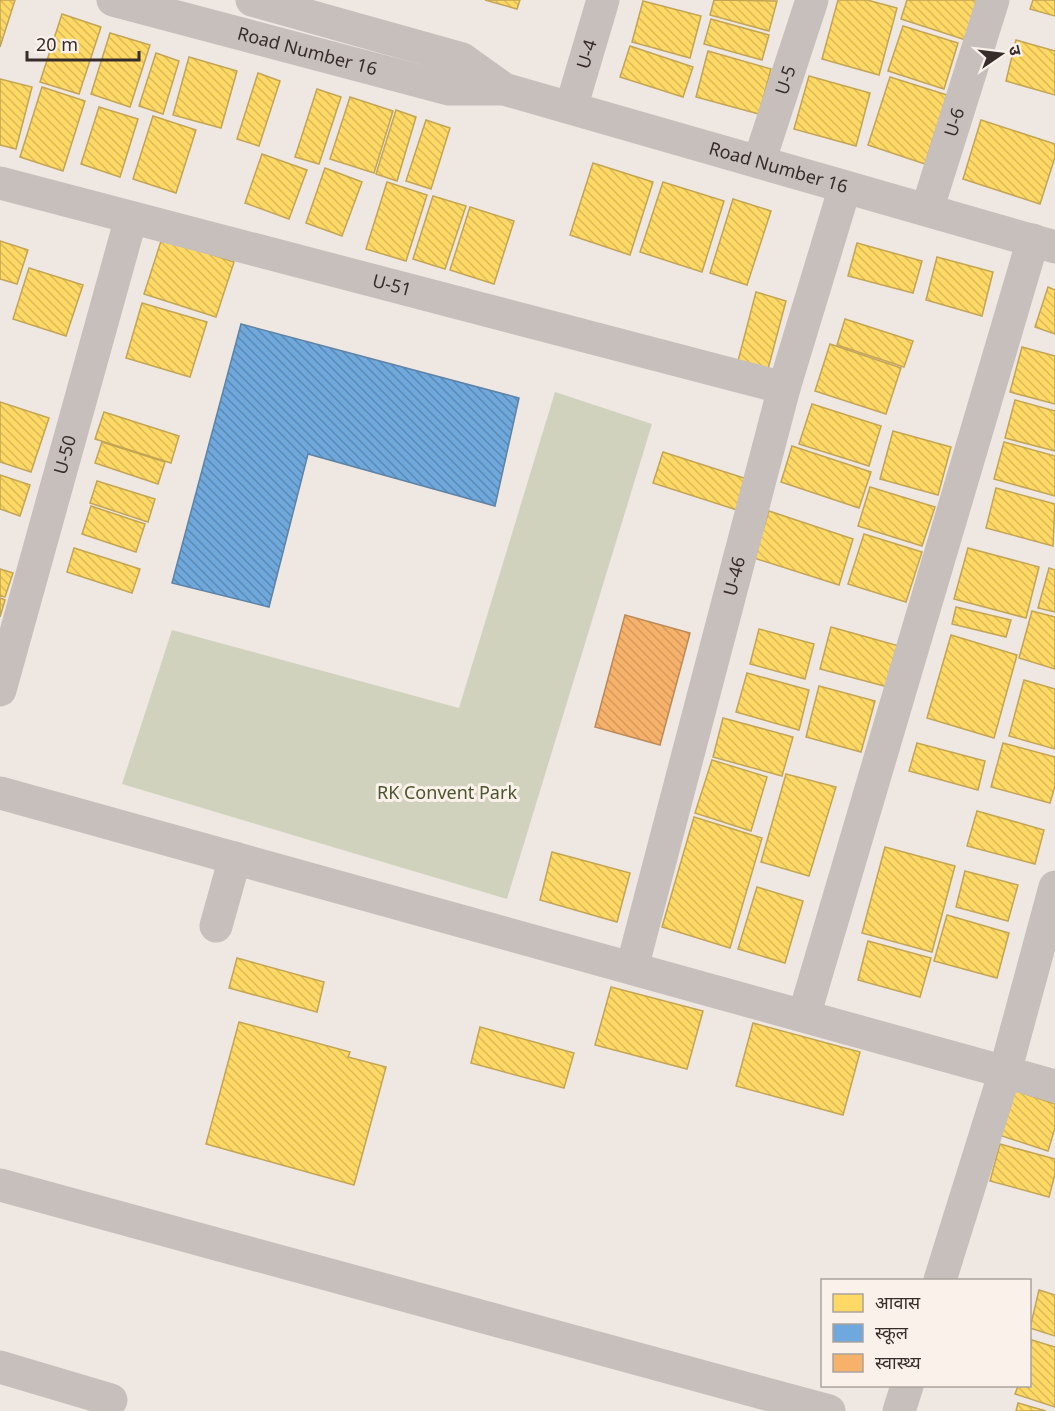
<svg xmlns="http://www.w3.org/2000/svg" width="1055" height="1411" viewBox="0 0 1055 1411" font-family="'Noto Sans','Noto Sans Devanagari',sans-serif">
	<defs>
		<pattern id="homes-back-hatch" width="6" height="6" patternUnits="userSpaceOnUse" patternTransform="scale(1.5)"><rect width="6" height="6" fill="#ffd966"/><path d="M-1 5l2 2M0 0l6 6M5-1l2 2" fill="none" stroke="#dbba58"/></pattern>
		<pattern id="schools-back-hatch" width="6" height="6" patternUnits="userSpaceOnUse" patternTransform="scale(1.5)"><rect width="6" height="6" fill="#6fa8dc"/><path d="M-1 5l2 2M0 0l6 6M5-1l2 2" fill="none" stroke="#5c89b2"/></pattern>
		<pattern id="health-back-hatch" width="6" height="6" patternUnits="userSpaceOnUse" patternTransform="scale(1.5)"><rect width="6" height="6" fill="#f6b26b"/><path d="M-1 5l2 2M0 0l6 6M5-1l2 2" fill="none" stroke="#d4995d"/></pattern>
	</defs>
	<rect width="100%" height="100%" fill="#eee7e2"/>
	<polygon fill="#d1d2bd" points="555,392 652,424 507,899 122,784 172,630 459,708"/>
	<g fill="url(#homes-back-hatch)" stroke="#c3a554" stroke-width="1.5">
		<polygon points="0,0 15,0 0,47"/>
		<polygon points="485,0 520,0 517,9"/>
		<polygon points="714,0 777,1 769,31 710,15"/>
		<polygon points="838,0 867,0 897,8 879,75 822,59"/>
		<polygon points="907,0 982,0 969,41 901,19"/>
		<polygon points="1033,0 1055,0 1055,16 1030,9"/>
		<polygon points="643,1 701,16 690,58 632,42"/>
		<polygon points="62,14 101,27 79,94 40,82"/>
		<polygon points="711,19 769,35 762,60 704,44"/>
		<polygon points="903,26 958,43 944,89 888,71"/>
		<polygon points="110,33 150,45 130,107 91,94"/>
		<polygon points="1016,40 1055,51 1055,95 1006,81"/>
		<polygon points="630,46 693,67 683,97 620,77"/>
		<polygon points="708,51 771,69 759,114 696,97"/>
		<polygon points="156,53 179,61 163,114 139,106"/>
		<polygon points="189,57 237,71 221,128 173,115"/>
		<polygon points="258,73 280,81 259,146 237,139"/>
		<polygon points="809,76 870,93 856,146 794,129"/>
		<polygon points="890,77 947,95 925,164 868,145"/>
		<polygon points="0,79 32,87 16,149 0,145"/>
		<polygon points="42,87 85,101 63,171 20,157"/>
		<polygon points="317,89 341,97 319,164 295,157"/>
		<polygon points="350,97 393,111 374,173 330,159"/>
		<polygon points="99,107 138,119 120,177 81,164"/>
		<polygon points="396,110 416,117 397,181 376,174"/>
		<polygon points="153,116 196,130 176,193 133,179"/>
		<polygon points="426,120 450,128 431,189 406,181"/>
		<polygon points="981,120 1055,144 1055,157 1040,204 963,179"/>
		<polygon points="262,154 307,170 289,219 245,203"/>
		<polygon points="593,163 653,182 630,255 570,235"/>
		<polygon points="325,168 362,182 342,236 306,223"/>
		<polygon points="387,182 427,195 406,261 366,249"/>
		<polygon points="663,182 724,201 702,272 640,252"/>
		<polygon points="433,196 466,206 445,269 413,259"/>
		<polygon points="733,199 771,211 747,285 710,273"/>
		<polygon points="470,207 514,221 494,284 450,270"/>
		<polygon points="162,238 234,262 216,317 144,294"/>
		<polygon points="0,241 28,250 17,284 0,279"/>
		<polygon points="857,243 922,261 913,293 848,276"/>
		<polygon points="937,257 993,272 982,316 926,300"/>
		<polygon points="29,268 83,285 66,336 13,319"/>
		<polygon points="1048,287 1055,290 1055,334 1035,327"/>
		<polygon points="756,292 786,301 768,369 738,361"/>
		<polygon points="142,303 207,322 190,377 126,358"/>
		<polygon points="845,319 913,341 904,367 837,345"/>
		<polygon points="830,344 901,368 886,414 815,391"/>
		<polygon points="1022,347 1055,356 1055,404 1010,392"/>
		<polygon points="1015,400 1055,411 1055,451 1005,438"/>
		<polygon points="0,402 49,418 31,472 0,462"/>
		<polygon points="812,404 881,426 869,466 799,444"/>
		<polygon points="104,412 179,436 171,463 95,439"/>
		<polygon points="893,431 951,447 938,495 880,479"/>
		<polygon points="102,442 165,462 158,484 95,463"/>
		<polygon points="1004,442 1055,456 1055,496 994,479"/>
		<polygon points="792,446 871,472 859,508 781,482"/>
		<polygon points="663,452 747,479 737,510 653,483"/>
		<polygon points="0,475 30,485 20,516 0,509"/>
		<polygon points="97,481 155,499 148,522 90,503"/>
		<polygon points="870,487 935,507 922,546 858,526"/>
		<polygon points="996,488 1055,504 1053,546 986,528"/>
		<polygon points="91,506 145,524 136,552 82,534"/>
		<polygon points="769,511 853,539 839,585 754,558"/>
		<polygon points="864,534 922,552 906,602 848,584"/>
		<polygon points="74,548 140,569 132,593 67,572"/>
		<polygon points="968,548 1039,567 1026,618 954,599"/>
		<polygon points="1049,568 1055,570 1055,612 1038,608"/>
		<polygon points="0,569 13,573 5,597 0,596"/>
		<polygon points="0,598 5,600 0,617"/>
		<polygon points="956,607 1011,620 1006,637 952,624"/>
		<polygon points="1032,611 1055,617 1055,669 1019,658"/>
		<polygon points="831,627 899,646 888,687 820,669"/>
		<polygon points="759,629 814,644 805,679 750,664"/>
		<polygon points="951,635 1017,655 994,738 927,718"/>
		<polygon points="747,673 809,690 799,730 736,712"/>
		<polygon points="1024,680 1055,689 1055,749 1009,736"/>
		<polygon points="819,686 875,701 861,752 806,737"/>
		<polygon points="723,718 793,737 782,776 713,757"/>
		<polygon points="917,743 985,761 978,790 909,771"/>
		<polygon points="1003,743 1055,757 1055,786 1050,803 991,787"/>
		<polygon points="712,760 767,777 751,831 695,813"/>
		<polygon points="786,774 836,787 809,876 761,862"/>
		<polygon points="977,811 1044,830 1035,864 967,846"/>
		<polygon points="694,817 762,838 730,948 662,927"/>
		<polygon points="885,847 955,866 932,952 862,933"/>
		<polygon points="552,852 630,873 617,922 540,900"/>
		<polygon points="965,871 1018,885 1008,921 956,907"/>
		<polygon points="757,887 803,901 785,963 738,949"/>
		<polygon points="947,915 1009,933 997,978 934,961"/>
		<polygon points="868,941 931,958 920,997 858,980"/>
		<polygon points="237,958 324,982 317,1012 229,988"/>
		<polygon points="611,987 703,1011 687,1069 595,1045"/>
		<polygon points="239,1022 350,1052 348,1057 386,1067 354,1185 206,1144"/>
		<polygon points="753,1023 860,1052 843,1115 736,1086"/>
		<polygon points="480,1027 574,1053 564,1088 471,1063"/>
		<polygon points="1007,1088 1055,1104 1055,1128 1048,1151 993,1133"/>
		<polygon points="1000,1144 1055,1159 1055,1174 1049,1197 990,1181"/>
		<polygon points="1039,1290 1055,1295 1055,1336 1030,1328"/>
		<polygon points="1032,1340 1055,1347 1055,1407 1015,1394 1018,1386 1030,1386 1030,1349"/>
		<polygon points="1018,1403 1046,1411 1016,1411"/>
	</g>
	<polygon fill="url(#schools-back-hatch)" stroke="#5e83a6" stroke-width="1.5" points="241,324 519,398 495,506 308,454 269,607 172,583"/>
	<polygon fill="url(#health-back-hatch)" stroke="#bd8a57" stroke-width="1.5" points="625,615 690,633 660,745 595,727"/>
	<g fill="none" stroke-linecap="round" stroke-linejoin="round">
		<g stroke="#c7bfbb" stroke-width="33">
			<path id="s1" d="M113,0l336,89h55l551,158"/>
			<polyline points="252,0 462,59 504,89"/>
			<path id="s2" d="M571,108l32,-108"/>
			<path id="s3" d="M759,162l53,-162"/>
			<path id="s4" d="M0,183l784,205"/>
			<path id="s5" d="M927,210l66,-210"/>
			<path id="s6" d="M0,690l131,-472"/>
			<polyline points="0,793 1055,1086"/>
			<polyline points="216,926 235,858"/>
			<path id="s7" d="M632,968l152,-580 61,-201"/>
			<polyline points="804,1016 1033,240"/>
			<polyline points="0,1185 829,1411"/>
			<polyline points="940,1280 1005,1072 1055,887"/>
			<polyline points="0,1367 111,1400"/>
			<polyline points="899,1411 907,1386"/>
		</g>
	</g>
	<g text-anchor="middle" stroke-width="6" stroke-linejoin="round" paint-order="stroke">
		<g font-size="18" fill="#372c29" stroke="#f9f1ea">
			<text dy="6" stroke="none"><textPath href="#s1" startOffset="201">Road Number 16</textPath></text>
			<text dy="6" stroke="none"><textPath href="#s2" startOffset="56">U-4</textPath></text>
			<text dy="6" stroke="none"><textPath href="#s3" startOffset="86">U-5</textPath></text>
			<text dy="6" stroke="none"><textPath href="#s5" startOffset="92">U-6</textPath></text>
			<text dy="6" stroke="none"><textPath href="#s1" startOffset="688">Road Number 16</textPath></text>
			<text dy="6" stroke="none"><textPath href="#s4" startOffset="405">U-51</textPath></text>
			<text dy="6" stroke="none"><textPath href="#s6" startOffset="244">U-50</textPath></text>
			<text dy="6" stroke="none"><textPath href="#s7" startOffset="405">U-46</textPath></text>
		</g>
		<g font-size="18" fill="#4b552e" stroke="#f9f1ea">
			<text x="447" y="799">RK Convent Park</text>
		</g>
	</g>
	<rect x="821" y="1279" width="210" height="108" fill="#f9f1ea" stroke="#aba29d" stroke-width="1.5"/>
	<rect x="833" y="1294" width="30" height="18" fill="#ffd966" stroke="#aba29d" stroke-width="1.5"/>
	<text x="875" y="1309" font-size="18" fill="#372c29">आवास</text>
	<rect x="833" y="1324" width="30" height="18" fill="#6fa8dc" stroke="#aba29d" stroke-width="1.5"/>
	<text x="875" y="1339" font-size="18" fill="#372c29">स्कूल</text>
	<rect x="833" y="1354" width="30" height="18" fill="#f6b26b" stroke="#aba29d" stroke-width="1.5"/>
	<text x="875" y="1369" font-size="18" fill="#372c29">स्वास्थ्य</text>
	<g transform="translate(1001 54) rotate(76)" stroke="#f9f1ea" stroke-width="4.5" paint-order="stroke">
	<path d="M0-4.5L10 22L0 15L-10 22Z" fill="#372c29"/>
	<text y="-9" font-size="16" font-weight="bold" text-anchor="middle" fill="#372c29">उ</text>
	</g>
	<path d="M27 51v9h112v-9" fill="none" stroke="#372c29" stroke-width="3"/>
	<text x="36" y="51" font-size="18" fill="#372c29" stroke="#f9f1ea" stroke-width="4.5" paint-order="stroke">20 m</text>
</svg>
